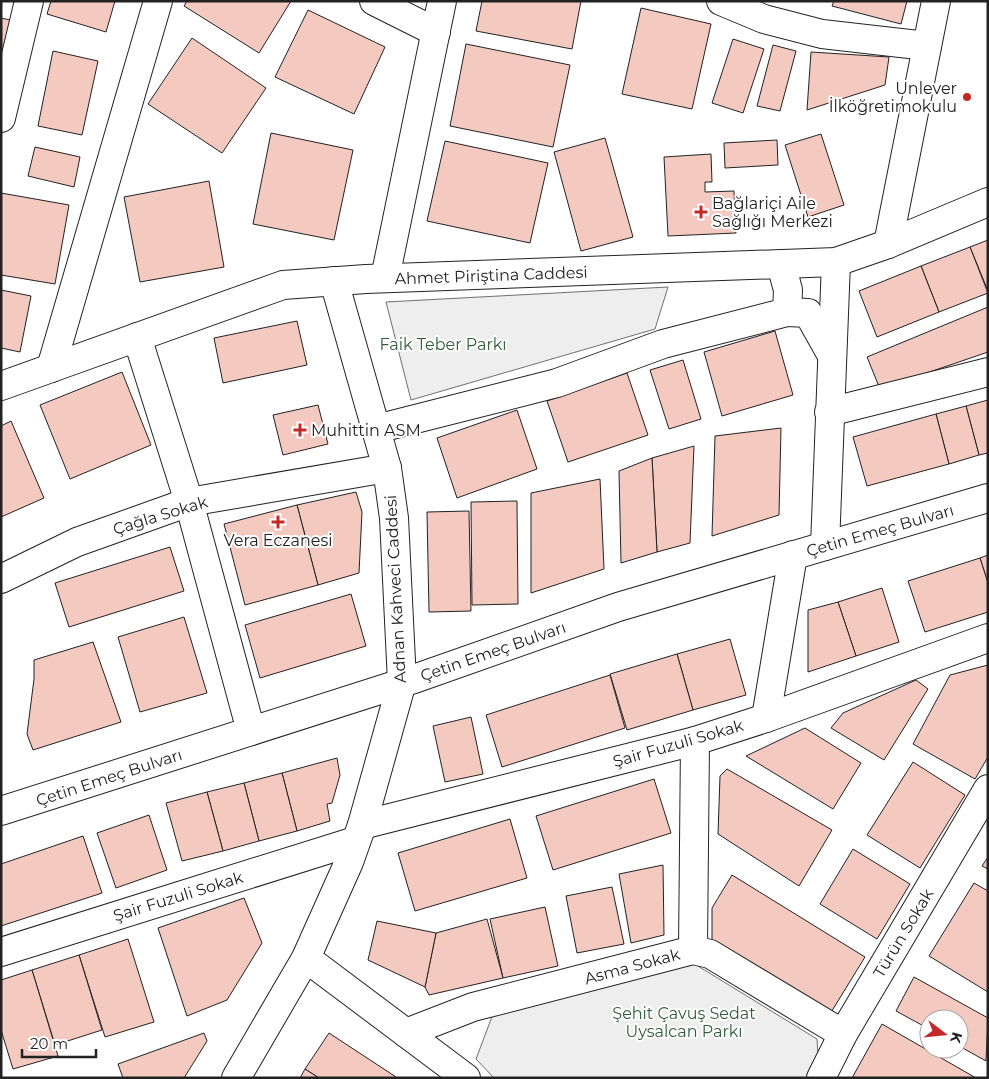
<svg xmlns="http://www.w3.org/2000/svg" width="989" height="1079" viewBox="0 0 989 1079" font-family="Montserrat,sans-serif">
	<rect width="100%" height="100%" fill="#fff"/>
	<g fill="#eee" stroke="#6f6f6f">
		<polygon points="668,287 655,329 411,400 386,302"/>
		<polygon points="693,963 817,1039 819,1073 815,1078 494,1078 476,1059 493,1014"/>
	</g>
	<g fill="#f3c9c0" stroke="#222">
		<polygon points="51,1 115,1 106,32 47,14"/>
		<polygon points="187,1 291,1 259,53 184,6"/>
		<polygon points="482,1 581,1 572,49 476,31"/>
		<polygon points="834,1 907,1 901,24 832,6"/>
		<polygon points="641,8 711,24 692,109 622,94"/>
		<polygon points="308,10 385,47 354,114 275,77"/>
		<polygon points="1,18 15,21 1,83"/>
		<polygon points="192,38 266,88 222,153 148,104"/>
		<polygon points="733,39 764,49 743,113 712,103"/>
		<polygon points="466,44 570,65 553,147 450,126"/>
		<polygon points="773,45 796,51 780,111 757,106"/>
		<polygon points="53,51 98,61 82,135 38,126"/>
		<polygon points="811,52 889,57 885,85 807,110"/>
		<polygon points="271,133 353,150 334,240 253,224"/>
		<polygon points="821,134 844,205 808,217 785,145"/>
		<polygon points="605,138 633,237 581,251 554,152"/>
		<polygon points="777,140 778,165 725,168 724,143"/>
		<polygon points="445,141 548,163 530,243 427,221"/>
		<polygon points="35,147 80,157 74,187 28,176"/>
		<polygon points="711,154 712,182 705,182 705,192 734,191 736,233 668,236 664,157"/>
		<polygon points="209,181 224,267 140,282 124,197"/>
		<polygon points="1,193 69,205 55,284 1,275"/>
		<polygon points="988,240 988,291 970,247"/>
		<polygon points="970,247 988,293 939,312 921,266"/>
		<polygon points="921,266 939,312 877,337 859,291"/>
		<polygon points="1,290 31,296 20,352 1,348"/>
		<polygon points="988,307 988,352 880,389 867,357"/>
		<polygon points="297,321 307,365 223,383 214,338"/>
		<polygon points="775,331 793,395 722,416 704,352"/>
		<polygon points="683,360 701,419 669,429 650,370"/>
		<polygon points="122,372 151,445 70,479 40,405"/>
		<polygon points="627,373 648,435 568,462 547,401"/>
		<polygon points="988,400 988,453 979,455 966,406"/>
		<polygon points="318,405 328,444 283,455 273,415"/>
		<polygon points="966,406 979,455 949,464 936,414"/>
		<polygon points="517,410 537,469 457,498 437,438"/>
		<polygon points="936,414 949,464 867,486 853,437"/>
		<polygon points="11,421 44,498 1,517 1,426"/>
		<polygon points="781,428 779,515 712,536 715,436"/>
		<polygon points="694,446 690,543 657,552 652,458"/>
		<polygon points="652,458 657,552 621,563 619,471"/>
		<polygon points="600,479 604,569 531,593 531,493"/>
		<polygon points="356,492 362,512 359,573 318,585 297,505"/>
		<polygon points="517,501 518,604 472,605 471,502"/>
		<polygon points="297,505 318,585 245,605 224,524"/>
		<polygon points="469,511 471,611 429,612 427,512"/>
		<polygon points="170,547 184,591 69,627 55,583"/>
		<polygon points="988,555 988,583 980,558"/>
		<polygon points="980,558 988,583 988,612 925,632 908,581"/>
		<polygon points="882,588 899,642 856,656 838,602"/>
		<polygon points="351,594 366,646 260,678 245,625"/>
		<polygon points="838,602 856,656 808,672 808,610"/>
		<polygon points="184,617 207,693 140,712 118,637"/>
		<polygon points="730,639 746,695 693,710 677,654"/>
		<polygon points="93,642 121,722 33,750 27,734 34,679 34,660"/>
		<polygon points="677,654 693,710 627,730 610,674"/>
		<polygon points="988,665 988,757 975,779 913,744 950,675"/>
		<polygon points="610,675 625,728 502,767 486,715"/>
		<polygon points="916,680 928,689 884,760 831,728 843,713"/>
		<polygon points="471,717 483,774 445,782 433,726"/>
		<polygon points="805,728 861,763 833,809 746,756"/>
		<polygon points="337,758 340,775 332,803 327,804 330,821 297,831 282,773"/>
		<polygon points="913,762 965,795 920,868 867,835"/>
		<polygon points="727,769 832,830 799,886 718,834 720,776"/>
		<polygon points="282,773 297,831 259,841 244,783"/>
		<polygon points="654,779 671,833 553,870 536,816"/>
		<polygon points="244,783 259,841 223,851 207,792"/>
		<polygon points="207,792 223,851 182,861 166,803"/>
		<polygon points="149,815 167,870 116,888 97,833"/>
		<polygon points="510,819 527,878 415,911 398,853"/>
		<polygon points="83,836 102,893 1,926 1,864"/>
		<polygon points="853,849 910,884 877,939 820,904"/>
		<polygon points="988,857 988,869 982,866"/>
		<polygon points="663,865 664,935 631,943 619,874"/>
		<polygon points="732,875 865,957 830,1014 712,941 712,908"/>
		<polygon points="974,883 988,891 988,992 929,956"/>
		<polygon points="612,887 624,944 577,953 566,896"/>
		<polygon points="244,898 262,943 227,1000 187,1016 158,928"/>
		<polygon points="545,907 558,966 503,978 490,919"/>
		<polygon points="487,919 503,978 429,995 425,987 436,933"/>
		<polygon points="377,921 436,933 425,987 368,960"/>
		<polygon points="128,939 154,1022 105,1037 79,955"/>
		<polygon points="79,955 102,1030 55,1045 32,970"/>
		<polygon points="32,970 58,1056 13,1069 1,1030 1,980"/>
		<polygon points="914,977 988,1018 986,1061 959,1046 959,1019 929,1019 929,1029 896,1011"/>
		<polygon points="882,1024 976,1078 852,1078"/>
		<polygon points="204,1033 207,1041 184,1078 123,1078 118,1064"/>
		<polygon points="329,1033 396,1077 396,1078 319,1078 305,1069"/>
		<polygon points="305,1069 319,1078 300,1078"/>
	</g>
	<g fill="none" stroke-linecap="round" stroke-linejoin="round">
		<defs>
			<g id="minor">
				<polyline points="374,1 436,32"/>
				<polyline points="721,1 764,19 822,34 927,46"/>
				<polyline points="1,118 29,1"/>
				<polyline points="888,244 936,1"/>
				<polyline points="385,278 442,1"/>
				<polyline points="787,312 808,313 831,354"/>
				<polyline points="137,337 189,502 251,731"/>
				<polyline points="51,368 158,1"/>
				<polyline points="1,386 283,285 366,279 836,262 888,244 988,202"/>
				<polyline points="829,412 988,372"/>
				<polyline points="376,429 557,383 663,344 787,312 788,290 781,264"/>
				<polyline points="825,546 836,262"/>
				<polyline points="1,579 77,542 189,502 387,468"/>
				<polyline points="766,718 793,555"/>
				<polyline points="362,825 695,741 766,718 988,638"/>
				<polyline points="693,950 695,741"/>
				<polyline points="1,952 355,841"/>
				<polyline points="306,958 466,1078"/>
				<polyline points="406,1033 473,1007 693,950 710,954 843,1034"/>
				<polyline points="236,1078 306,958 349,862 362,825 402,682 394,518 387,468 334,281"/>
				<polyline points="821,1078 843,1034 988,789"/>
			</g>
			<polyline id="major" points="1,811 411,680 618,607 988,498"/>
		</defs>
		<use href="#minor" stroke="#222" stroke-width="30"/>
		<use href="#major" stroke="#222" stroke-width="30"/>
		<use href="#minor" stroke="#fff" stroke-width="28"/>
		<use href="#major" stroke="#fff" stroke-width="28"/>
	</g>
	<g fill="#c62828" stroke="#fff" stroke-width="2">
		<circle cx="967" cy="97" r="5"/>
		<path d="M698.5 204.5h5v5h5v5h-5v5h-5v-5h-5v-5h5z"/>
		<path d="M297.5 422.5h5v5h5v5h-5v5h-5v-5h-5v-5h5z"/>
		<path d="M275.5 514.5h5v5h5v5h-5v5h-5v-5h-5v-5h5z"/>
	</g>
	<g text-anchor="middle" stroke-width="4" stroke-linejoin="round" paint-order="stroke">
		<g font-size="16" fill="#222" stroke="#fff" text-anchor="start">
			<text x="957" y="94" text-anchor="end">Unlever<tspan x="957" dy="18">İlköğretimokulu</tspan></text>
			<text x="712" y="209">Bağlariçi Aile<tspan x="712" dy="18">Sağlığı Merkezi</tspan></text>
			<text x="311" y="436">Muhittin ASM</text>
			<text x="278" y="546" text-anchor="middle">Vera Eczanesi</text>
		</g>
		<g font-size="16" fill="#222" stroke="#fff">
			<text transform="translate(491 275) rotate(-2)" y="6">Ahmet Piriştina Caddesi</text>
			<text transform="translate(160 515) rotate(-17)" y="6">Çağla Sokak</text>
			<text transform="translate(880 530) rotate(-16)" y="6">Çetin Emeç Bulvarı</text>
			<text transform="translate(395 589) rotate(-93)" y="6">Adnan Kahveci Caddesi</text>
			<text transform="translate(493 651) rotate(-19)" y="6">Çetin Emeç Bulvarı</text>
			<text transform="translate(678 743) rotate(-16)" y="6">Şair Fuzuli Sokak</text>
			<text transform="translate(109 777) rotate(-18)" y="6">Çetin Emeç Bulvarı</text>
			<text transform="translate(178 896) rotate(-17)" y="6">Şair Fuzuli Sokak</text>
			<text transform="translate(903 933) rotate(-59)" y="6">Türün Sokak</text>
			<text transform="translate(632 966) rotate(-15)" y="6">Asma Sokak</text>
		</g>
		<g font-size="16" fill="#2f5e38" stroke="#fff">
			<text x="443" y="350">Faik Teber Parkı</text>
			<text x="684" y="1019">Şehit Çavuş Sedat<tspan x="684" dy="18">Uysalcan Parkı</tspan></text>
		</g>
	</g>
	<rect width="989" height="1079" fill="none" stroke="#222222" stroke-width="5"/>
	<g transform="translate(944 1034) rotate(106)"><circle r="24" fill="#ffffff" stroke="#a7a7a7"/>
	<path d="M0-4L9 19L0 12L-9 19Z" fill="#c62828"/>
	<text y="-8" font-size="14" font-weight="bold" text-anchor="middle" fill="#222222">K</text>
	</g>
	<path d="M22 1049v8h74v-8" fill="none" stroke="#222222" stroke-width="2.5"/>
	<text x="30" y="1049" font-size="15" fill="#222222" stroke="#ffffff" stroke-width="4" paint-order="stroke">20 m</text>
</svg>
